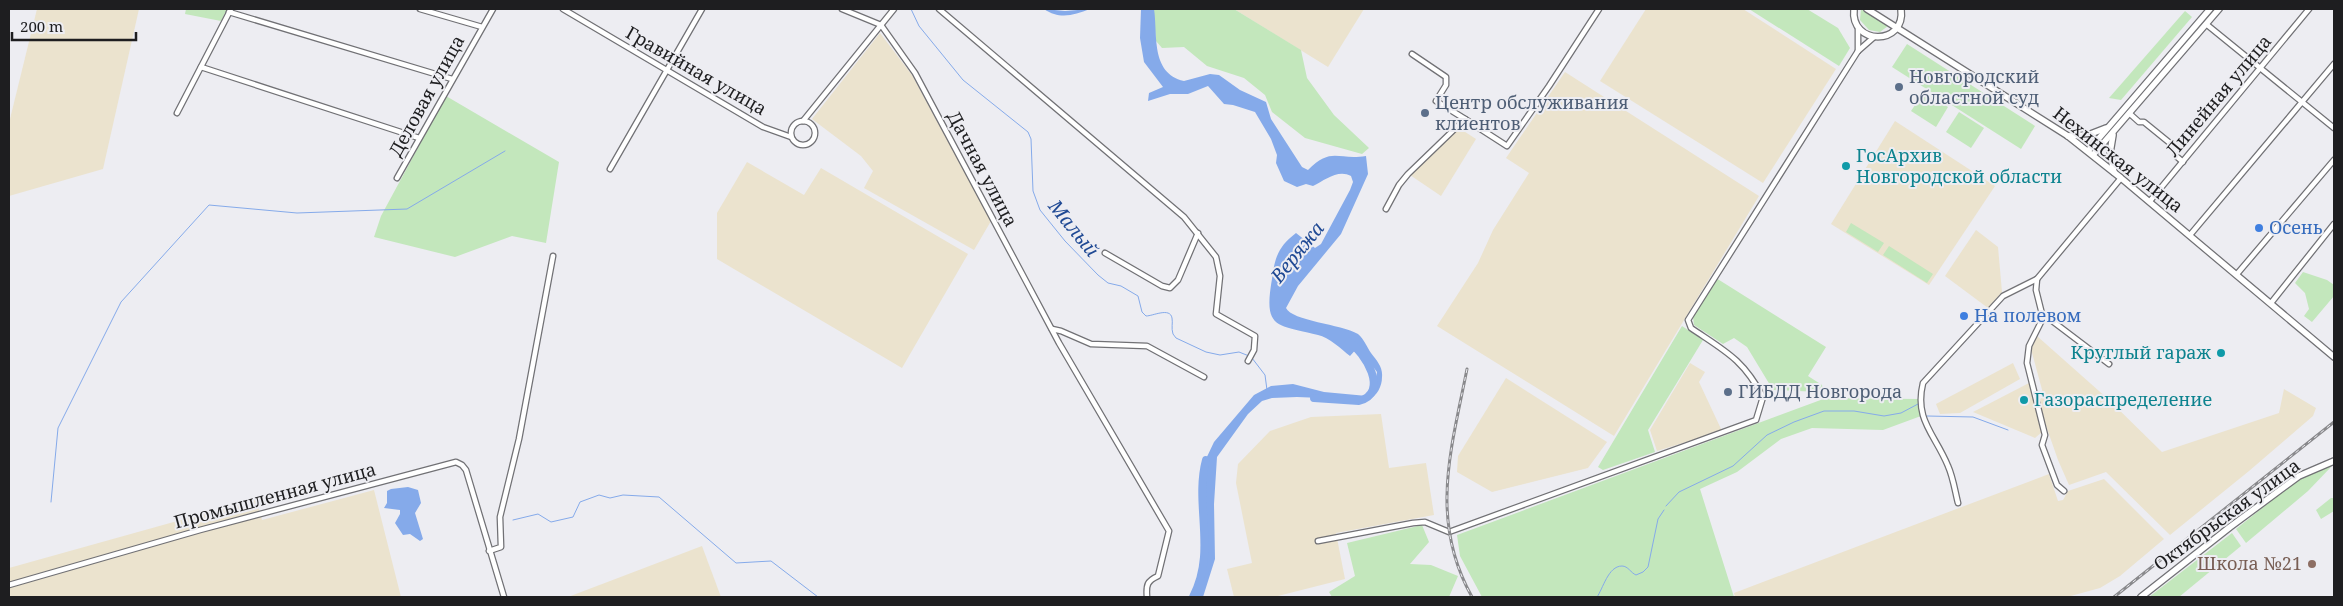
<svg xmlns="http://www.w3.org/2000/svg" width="2343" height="606" viewBox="0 0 2343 606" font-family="'Noto Serif',serif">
	<rect width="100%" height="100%" fill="#ededf2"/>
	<g fill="#ebe3ce">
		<polygon points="37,9 139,9 103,169 9,196 9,123"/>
		<polygon points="1234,9 1364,9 1328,67"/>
		<polygon points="1646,9 1743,9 1836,69 1763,183 1600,81"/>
		<polygon points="880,33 912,75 991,221 974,250 864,188 873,171 861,156 812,119"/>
		<polygon points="1565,72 1759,196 1614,436 1437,326 1478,263 1493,230 1529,173 1506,158"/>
		<polygon points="1895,121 1995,186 1929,285 1831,224"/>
		<polygon points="1459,128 1476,139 1441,196 1410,175"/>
		<polygon points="747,162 804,195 821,168 968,254 902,368 717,259 717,213"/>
		<polygon points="1976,230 1998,247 2002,292 1988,308 1945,276"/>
		<polygon points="2037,336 2108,399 2162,452 2279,413 2284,389 2316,408 2313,416 2249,471 2170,535 2106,472 2069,485 2058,460 2037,400 2044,397 2031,349"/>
		<polygon points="1690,363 1705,372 1699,382 1722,431 1657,451 1650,430"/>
		<polygon points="2013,363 2020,379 1960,413 1940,414 1936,404"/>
		<polygon points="1506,378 1607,442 1588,468 1492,492 1457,472 1458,456"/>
		<polygon points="2029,383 2042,432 2035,438 1973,412"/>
		<polygon points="1381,414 1389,468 1426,463 1434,515 1336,533 1345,579 1274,597 1234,597 1227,569 1252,563 1236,483 1238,464 1270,431 1311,417"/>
		<polygon points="2049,474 2058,501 2063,500 2068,491 2104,479 2164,539 2120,576 2100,588 2067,597 1735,597 1734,593"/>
		<polygon points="374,490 401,597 9,597 9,568 256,499 262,520"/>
		<polygon points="702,546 721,597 568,597"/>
	</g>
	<g fill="#c3e7bc">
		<polygon points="186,9 227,9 221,21 185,14"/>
		<polygon points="1153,9 1234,9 1301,50 1307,78 1334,115 1369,148 1362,154 1305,138 1272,112 1265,95 1244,78 1207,66 1184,47 1162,48 1156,41"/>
		<polygon points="1749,9 1807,9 1838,28 1850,48 1839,66"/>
		<polygon points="1861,9 1888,26 1880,32 1869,30 1860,20"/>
		<polygon points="2185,11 2192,17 2121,100 2109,98"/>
		<polygon points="1907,44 2035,126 2021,149 1892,67"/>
		<polygon points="1924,92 1948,107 1936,127 1911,111"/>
		<polygon points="446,96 559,162 546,243 512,236 455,257 374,237 381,216"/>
		<polygon points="1959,112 1984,128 1971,148 1946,132"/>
		<polygon points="1851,223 1884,243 1878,252 1846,232"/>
		<polygon points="1889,246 1933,274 1927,283 1883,255"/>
		<polygon points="2303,272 2327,280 2334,285 2334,296 2312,322 2304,316 2309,309 2305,293 2295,283"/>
		<polygon points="1716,278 1826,347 1808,376 1822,385 1823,392 1773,390 1747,347 1734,338 1723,344 1694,325 1693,317"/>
		<polygon points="1682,326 1703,340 1648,430 1655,452 1603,470 1598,467"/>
		<polygon points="1826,398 1918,399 1921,416 1883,430 1812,428 1781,439 1737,472 1700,489 1734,597 1482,597 1460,556 1457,535"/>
		<polygon points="2329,465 2331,467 2308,491 2246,543 2236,529 2296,481"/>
		<polygon points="2331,498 2334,498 2334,511 2321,519 2316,510"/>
		<polygon points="1422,525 1429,542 1410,564 1431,565 1458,576 1449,597 1332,597 1329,592 1355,576 1347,543"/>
		<polygon points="2232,533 2241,546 2179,597 2149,597"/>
	</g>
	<g fill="#85aaea">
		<path d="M1044,9l21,2 25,-2c-16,6 -30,11 -46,0z"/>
		<path d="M1141,9h13c4,25 -4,64 30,72l26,-7 9,1 21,15 26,12 5,17 31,48 6,3c24,-24 30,-9 58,-14l2,18 -27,60 -43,52 -12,22c6,13 55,16 72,26 6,5 9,13 13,19 6,8 12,14 11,24 0,10 -5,18 -13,23l-72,-3 -25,1 -10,3 -14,13 -31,43 -3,47 1,55 -12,38h-12l8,-14 9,-31 -4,-81 1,-10 9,-19 40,-47 17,-9 22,-2 31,8 43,4 7,-7 3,-17 -19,-25 -8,9c-9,-7 -21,-19 -32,-21 -41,-11 -55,-5 -46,-56 3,-22 6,-32 24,-46l19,15 6,-4 29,-54 3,-8 -2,-6c-13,-7 -26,4 -38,10l-7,-2 -9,3 -13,-6 -8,-18 1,-8 -6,-16 -16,-27 -22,-7 -9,-1 -16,-18 -20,8h-18l-22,7 1,-8 14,-6 -19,-25 -4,-24z"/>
		<polygon points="408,487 418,490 421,503 415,513 423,539 420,541 410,534 403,535 395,523 400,514 400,510 384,508 387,503 387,491 391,489"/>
	</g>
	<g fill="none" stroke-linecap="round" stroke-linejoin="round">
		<g stroke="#85aaea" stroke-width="1">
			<path d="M911,9l8,17 44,54 65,52 3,7 2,52 7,19 25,31 33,34 10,8 13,3 17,10 4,16 4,4c7,0 24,-9 26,2 1,5 -1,10 1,16l3,4 30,14 14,3 19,-3 10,4"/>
			<polyline points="1252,358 1265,375 1267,390"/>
			<polyline points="1927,416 1973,417 2008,430"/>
			<polyline points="51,502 58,428 121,302 209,205 297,213 407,209 505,151"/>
			<polyline points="1666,506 1679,492 1733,466 1767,435 1794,422 1824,411 1854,411 1884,416 1901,413 1918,404"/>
			<polyline points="513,520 538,514 551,522 573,517 580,502 599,495 610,498 623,495 659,497 736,563 771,561 818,597"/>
			<path d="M1597,597c6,-8 11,-31 25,-31 6,0 9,7 14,9l7,-3 5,-5 10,-48 6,-9"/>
		</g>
		<g stroke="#85aaea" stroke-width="8">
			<path d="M1314,398l45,3c31,-8 6,-49 -10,-59"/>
			<path d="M1193,597c24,-46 1,-92 13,-137"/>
		</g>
		<defs>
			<g id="minor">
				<polyline points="420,9 482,27"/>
				<polyline points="563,9 763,127 791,137"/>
				<path d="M842,9l39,16 34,48 144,270 110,188 -11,45c-11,5 -12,9 -11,21"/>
				<polyline points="939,9 1184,217 1216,257 1220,276 1216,314 1255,336 1254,350 1248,361"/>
				<polyline points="229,12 452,79"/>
				<polyline points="2206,24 2334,128"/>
				<polyline points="1858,51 1858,28"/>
				<polyline points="1412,54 1446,77 1446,85 1436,101 1465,119"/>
				<polyline points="201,67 419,138"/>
				<polyline points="177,113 231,9"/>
				<polyline points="2129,113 2139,122 2144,122 2176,148 2176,156 2183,162"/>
				<circle cx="803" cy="133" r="12"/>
				<polyline points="803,121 894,9"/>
				<polyline points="610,169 702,9"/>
				<polyline points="397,178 493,9"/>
				<polyline points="2150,201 2309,9"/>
				<polyline points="1386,209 1399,185 1408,174 1465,119 1507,146 1549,86 1599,9"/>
				<polyline points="2190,235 2334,64"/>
				<polyline points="1105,253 1162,286 1170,288 1178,280 1198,233"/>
				<polyline points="2237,274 2334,160"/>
				<polyline points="2037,279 2036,290 2043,318 2029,346 2027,363 2045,435 2042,445 2057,485 2064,491"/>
				<polyline points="2271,303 2334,224"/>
				<polyline points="2043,314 2109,364"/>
				<polyline points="1052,329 1061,331 1091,344 1147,346 1204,377"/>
				<path d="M1958,503c-3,-12 -5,-26 -10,-37 -13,-32 -34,-46 -25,-83l80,-87 34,-17 84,-101"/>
				<path d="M1318,541l95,-18 12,-1 24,10 307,-112 7,-23c-20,-38 -38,-46 -72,-69l-3,-8 170,-269 16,-14"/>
				<polyline points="489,551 501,547 500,517 519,439 553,256"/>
				<polyline points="9,585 200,530 456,462 462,465 466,470 504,597"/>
			</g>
			<g id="major">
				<path d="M1854,9c-4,37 52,37 47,0"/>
				<polyline points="1867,9 2068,136 2121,178 2334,357"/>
				<polyline points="2113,135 2110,153 2114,172"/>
				<polyline points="2068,136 2088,135 2106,128"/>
				<polyline points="2088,151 2210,9"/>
				<polyline points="2093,155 2219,9"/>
				<polyline points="2141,597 2230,527 2299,476 2334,461"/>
			</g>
		</defs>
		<use href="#minor" stroke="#717175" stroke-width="7"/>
		<use href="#major" stroke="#717175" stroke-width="8"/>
		<use href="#minor" stroke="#fff" stroke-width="4.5"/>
		<use href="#major" stroke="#fff" stroke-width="5.5"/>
		<defs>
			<g id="rail">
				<path d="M1467,369c-16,81 -38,151 5,228"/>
				<polyline points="2114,597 2334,422"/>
			</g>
		</defs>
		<use href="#rail" stroke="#89898c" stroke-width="3"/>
		<use href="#rail" stroke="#ededf2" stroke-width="1" stroke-dasharray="4" stroke-linecap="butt"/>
	</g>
	<g fill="#5c6f8a" stroke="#ededf2" stroke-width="2">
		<circle cx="1899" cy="87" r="5"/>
		<circle cx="1425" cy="113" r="5"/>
		<circle cx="1728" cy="392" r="5"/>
	</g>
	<g fill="#0f9aa8" stroke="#ededf2" stroke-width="2">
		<circle cx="1846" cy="166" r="5"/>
		<circle cx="2221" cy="353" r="5"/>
		<circle cx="2024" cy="400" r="5"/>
	</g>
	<g fill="#3f7fe0" stroke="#ededf2" stroke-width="2">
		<circle cx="2259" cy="228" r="5"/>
		<circle cx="1964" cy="316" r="5"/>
	</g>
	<circle fill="#8d6e63" stroke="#ededf2" stroke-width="2" cx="2312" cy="564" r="5"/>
	<g text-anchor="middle" stroke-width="4" stroke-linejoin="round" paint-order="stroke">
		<g font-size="18" fill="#1e1e20" stroke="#ededf2">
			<text transform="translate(696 71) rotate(30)" y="6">Гравийная улица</text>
			<text transform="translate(427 96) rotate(-61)" y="6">Деловая улица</text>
			<text transform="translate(2219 96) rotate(-50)" y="6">Линейная улица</text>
			<text transform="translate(2118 160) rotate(38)" y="6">Нехинская улица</text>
			<text transform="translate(982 169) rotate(62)" y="6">Дачная улица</text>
			<text transform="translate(275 496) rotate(-15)" y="6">Промышленная улица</text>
			<text transform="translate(2227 515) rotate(-36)" y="6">Октябрьская улица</text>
		</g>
		<g font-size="18" fill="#4e5e75" stroke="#ededf2" text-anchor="start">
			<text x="1909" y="83">Новгородский<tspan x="1909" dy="21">областной суд</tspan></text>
			<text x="1435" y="109">Центр обслуживания<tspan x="1435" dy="21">клиентов</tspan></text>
			<text x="1738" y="398">ГИБДД Новгорода</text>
		</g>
		<g font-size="18" fill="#0d838f" stroke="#ededf2" text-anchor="start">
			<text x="1856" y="162">ГосАрхив<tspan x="1856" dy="21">Новгородской области</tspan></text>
			<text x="2211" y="359" text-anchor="end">Круглый гараж</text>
			<text x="2034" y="406">Газораспределение</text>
		</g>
		<g font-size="18" fill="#366cbe" stroke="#ededf2" text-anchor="start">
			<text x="2269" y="234">Осень</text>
			<text x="1974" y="322">На полевом</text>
		</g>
		<g font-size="18" fill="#785e54" stroke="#ededf2" text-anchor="end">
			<text x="2302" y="570">Школа №21</text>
		</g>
		<g font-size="19" font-style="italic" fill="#1f4994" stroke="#ededf2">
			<text transform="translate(1074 228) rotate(51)" y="7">Малый</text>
			<text transform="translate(1297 252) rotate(-51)" y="7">Веряжа</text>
		</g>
	</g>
	<rect width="2343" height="606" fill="none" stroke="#1e1e20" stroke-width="20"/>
	<path d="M12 32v8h124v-8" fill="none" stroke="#1e1e20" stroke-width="2.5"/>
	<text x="20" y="32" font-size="15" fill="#1e1e20" stroke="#ededf2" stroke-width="4" paint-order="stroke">200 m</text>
</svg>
